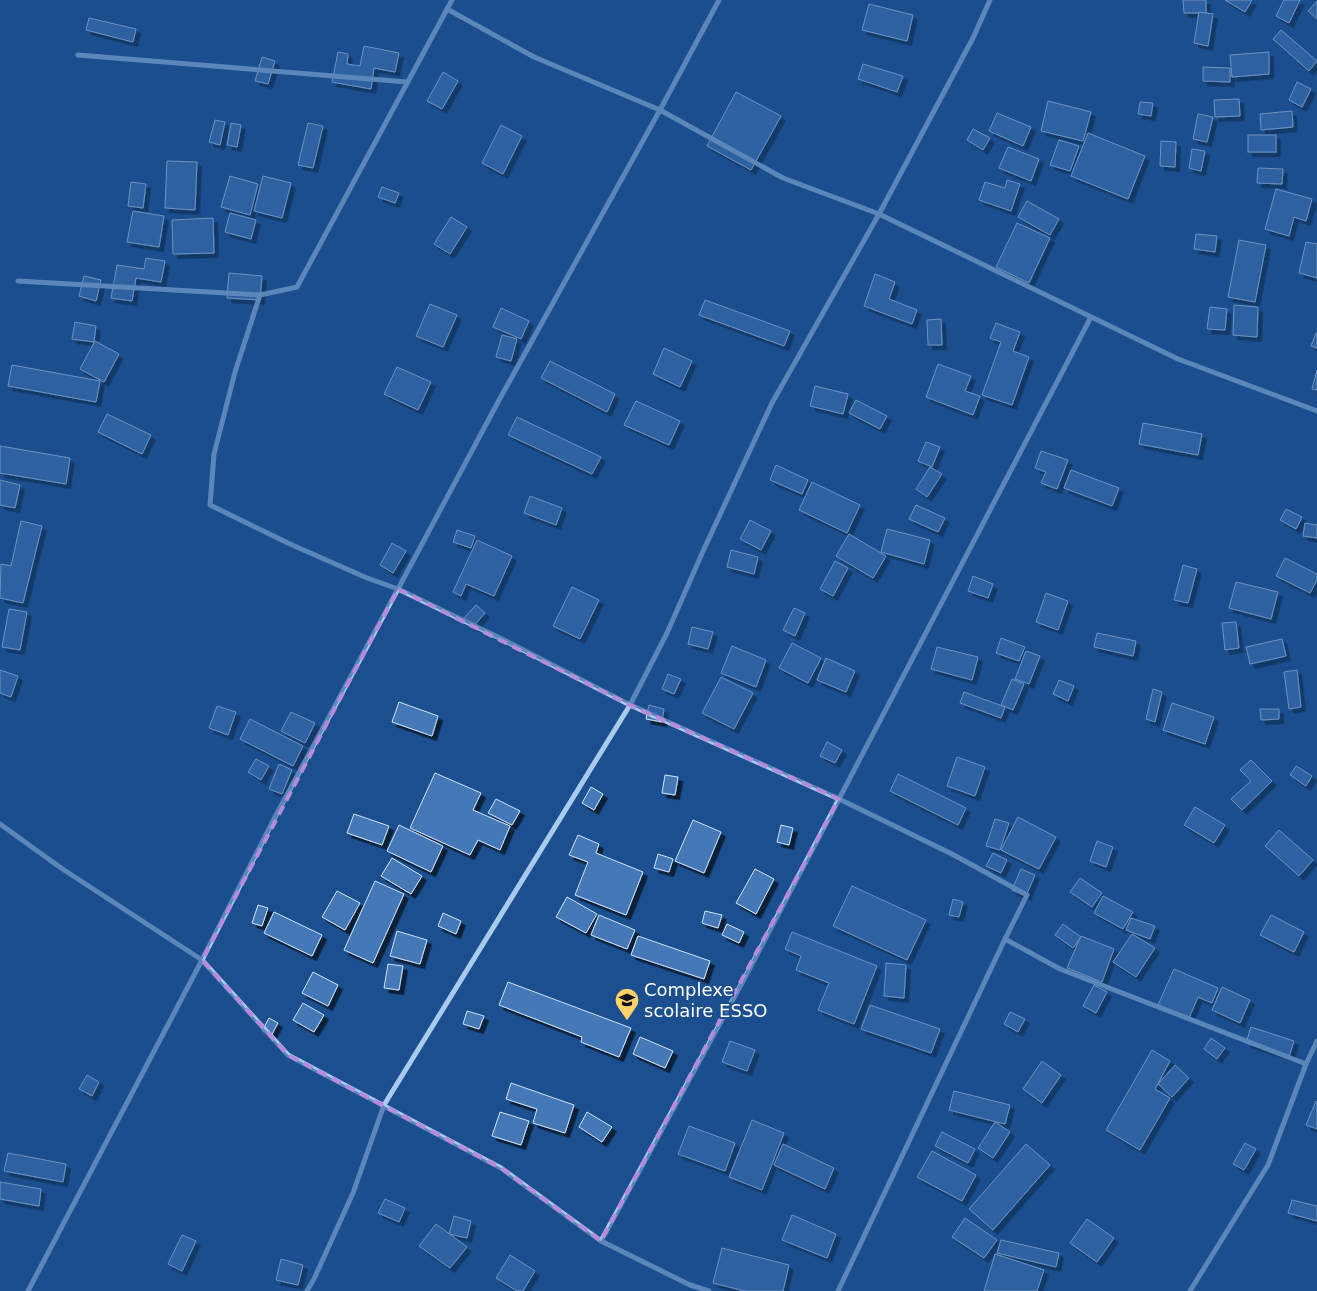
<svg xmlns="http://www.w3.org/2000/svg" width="1317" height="1291" viewBox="0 0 1317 1291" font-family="'DejaVu Sans',sans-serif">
	<defs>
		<filter id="shadow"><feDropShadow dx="4.5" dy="4.5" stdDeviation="0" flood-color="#0009"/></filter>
	</defs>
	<rect width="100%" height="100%" fill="#1b4f8f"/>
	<g fill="#4478b7" stroke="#cfe3fa" filter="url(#shadow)">
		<polygon points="1183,0 1206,0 1206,13 1184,13"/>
		<polygon points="1225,0 1252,0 1245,12"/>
		<polygon points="1284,0 1300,0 1289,23 1276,16"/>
		<polygon points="1317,1 1317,19 1308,11"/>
		<polygon points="869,4 913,15 907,41 862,30"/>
		<polygon points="1199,12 1213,14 1208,46 1194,43"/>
		<polygon points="89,18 136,29 133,42 86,30"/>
		<polygon points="1281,30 1317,61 1309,71 1273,39"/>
		<polygon points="364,46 399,53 395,72 374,68 371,89 332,82 338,52 348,54 347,64 360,66"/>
		<polygon points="1269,52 1269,74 1232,77 1230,55"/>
		<polygon points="262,57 275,61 268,84 255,81"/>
		<polygon points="863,64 903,76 897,92 858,79"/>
		<polygon points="1203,67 1230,68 1230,82 1203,81"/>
		<polygon points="443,72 458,81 442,109 427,101"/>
		<polygon points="1297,82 1311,89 1302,107 1289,100"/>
		<polygon points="736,92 781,116 751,170 707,146"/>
		<polygon points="1239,99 1240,116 1215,117 1214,100"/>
		<polygon points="1048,101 1091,112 1083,141 1041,131"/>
		<polygon points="1140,102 1153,103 1151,116 1138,114"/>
		<polygon points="1292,111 1293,127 1261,130 1260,114"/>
		<polygon points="997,113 1031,127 1023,146 989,131"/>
		<polygon points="1198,114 1213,117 1207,142 1193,139"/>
		<polygon points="215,120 225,122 220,145 209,142"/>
		<polygon points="231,123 241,125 237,147 227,145"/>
		<polygon points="308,123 323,126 313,168 298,165"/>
		<polygon points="501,125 522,136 503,174 482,163"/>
		<polygon points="973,129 990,138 983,150 967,140"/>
		<polygon points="1088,133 1145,156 1128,199 1071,176"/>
		<rect x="1248" y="135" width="28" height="17"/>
		<polygon points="1059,140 1079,146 1070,171 1050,165"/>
		<polygon points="1161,141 1176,142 1175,167 1160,166"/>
		<polygon points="1008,147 1039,159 1031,181 999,168"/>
		<polygon points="1192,149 1205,151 1201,171 1189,168"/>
		<polygon points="167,161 197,162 195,210 165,208"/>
		<polygon points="1258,168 1283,169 1282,184 1257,183"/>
		<polygon points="230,176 258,184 250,215 221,207"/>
		<polygon points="263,176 291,183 282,218 254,211"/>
		<polygon points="1007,180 1020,184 1011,211 979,200 985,182 1005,188"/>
		<polygon points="131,182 146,184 143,208 128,206"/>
		<polygon points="382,187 399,193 395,203 378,197"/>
		<polygon points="1276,189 1312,199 1306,221 1294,217 1289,236 1265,229"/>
		<polygon points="1027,201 1059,219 1050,235 1018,217"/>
		<polygon points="133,211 164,216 159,247 127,242"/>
		<polygon points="230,213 256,220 251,239 225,232"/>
		<polygon points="451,217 467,227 450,254 434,244"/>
		<polygon points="213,218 214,253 173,254 172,220"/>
		<polygon points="1017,223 1050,238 1029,283 996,267"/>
		<polygon points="1196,234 1217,236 1215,252 1194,249"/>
		<polygon points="1239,240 1266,245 1255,302 1228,297"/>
		<polygon points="1306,242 1317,244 1317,278 1299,273"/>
		<polygon points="146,258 165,261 161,282 136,278 132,301 111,298 117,265 144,269"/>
		<polygon points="229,273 262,276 260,300 227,298"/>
		<polygon points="875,274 895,282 889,299 917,310 912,324 864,306"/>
		<polygon points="84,276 101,280 96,301 79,296"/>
		<polygon points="705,300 790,331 784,346 699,315"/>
		<polygon points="430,304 457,315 443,347 416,336"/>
		<polygon points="1234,305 1258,307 1257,337 1233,335"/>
		<polygon points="1210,307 1227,309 1225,330 1207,329"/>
		<polygon points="501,308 529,321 521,339 493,327"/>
		<polygon points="941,319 942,345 928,345 927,320"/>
		<polygon points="75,322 96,326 94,342 72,339"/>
		<polygon points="996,323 1020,332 1013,351 1029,357 1012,405 982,395 1001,342 990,338"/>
		<polygon points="1316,333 1317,333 1317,348 1311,346"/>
		<polygon points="502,335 517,339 511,361 496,357"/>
		<polygon points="95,341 119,354 104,382 80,369"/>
		<polygon points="664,348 692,361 680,387 653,374"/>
		<polygon points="550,361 615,394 607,412 541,378"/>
		<polygon points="938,364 971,376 965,391 980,396 973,415 926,397"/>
		<polygon points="12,365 100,381 96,402 8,386"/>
		<polygon points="397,367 431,382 418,410 384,394"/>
		<polygon points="1317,370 1317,390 1312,389"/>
		<polygon points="815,386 848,394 843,414 810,406"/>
		<polygon points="856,400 887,416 880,429 849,413"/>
		<polygon points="636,401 680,421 669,445 624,425"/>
		<polygon points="107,414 151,435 142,454 98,432"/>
		<polygon points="517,417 601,457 592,474 508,435"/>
		<polygon points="1143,423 1202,434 1198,455 1139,444"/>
		<polygon points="926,442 940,447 932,467 918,461"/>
		<polygon points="0,446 70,458 66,484 0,473"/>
		<polygon points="1041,451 1068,460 1057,489 1041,483 1046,472 1035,468"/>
		<polygon points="776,465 808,480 802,494 770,480"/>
		<polygon points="930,467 942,474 927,497 916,489"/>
		<polygon points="1071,470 1119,488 1112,506 1064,488"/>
		<polygon points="0,480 20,485 15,508 0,505"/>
		<polygon points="812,482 860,505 847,533 799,510"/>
		<polygon points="530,496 562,508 556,525 524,513"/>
		<polygon points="916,505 945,518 938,532 909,519"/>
		<polygon points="1286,509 1302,517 1296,529 1280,520"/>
		<polygon points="750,520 771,531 761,550 740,539"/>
		<polygon points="21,521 42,526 23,603 0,598 1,564 11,566"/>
		<polygon points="1305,523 1317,525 1317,538 1303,536"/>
		<polygon points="887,529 930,540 924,564 881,552"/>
		<polygon points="457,530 475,536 471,548 453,542"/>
		<polygon points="849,534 886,556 873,578 836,556"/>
		<polygon points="477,540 512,556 494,596 466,584 461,596 453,592"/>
		<polygon points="392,543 406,551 393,573 380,565"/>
		<polygon points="731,550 758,557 754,574 727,567"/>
		<polygon points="1285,558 1317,574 1317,580 1310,593 1276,576"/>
		<polygon points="835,561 848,568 833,596 820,589"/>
		<polygon points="1183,565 1197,569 1188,603 1174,600"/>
		<polygon points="973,576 993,584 988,598 968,591"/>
		<polygon points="1236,582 1278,592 1271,619 1229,608"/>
		<polygon points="572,587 599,600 580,639 553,626"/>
		<polygon points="1046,593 1068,601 1058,630 1036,622"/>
		<polygon points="476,605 485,613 473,627 463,619"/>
		<polygon points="794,608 805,613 795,636 783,630"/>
		<polygon points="9,609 27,612 20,650 2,647"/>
		<polygon points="1236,622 1239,648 1225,650 1222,623"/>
		<polygon points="692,627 713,632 708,649 688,644"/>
		<polygon points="1097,633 1136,641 1133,656 1094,647"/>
		<polygon points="1001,638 1025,647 1019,661 996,653"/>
		<polygon points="1282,639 1286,656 1250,664 1246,647"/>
		<polygon points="792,643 821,658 808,683 779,668"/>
		<polygon points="732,646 766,660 756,687 721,673"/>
		<polygon points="937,647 978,657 972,680 931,669"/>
		<polygon points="1026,651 1040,656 1029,684 1015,679"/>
		<polygon points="826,658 855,671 846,692 817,680"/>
		<polygon points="0,670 18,676 11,697 0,693"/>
		<polygon points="1297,670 1301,707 1289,709 1284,672"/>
		<polygon points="668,674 681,679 674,694 662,689"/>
		<polygon points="721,677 753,693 734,729 702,713"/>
		<polygon points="1012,679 1024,684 1013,710 1001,705"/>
		<polygon points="1059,680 1074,686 1068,701 1053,694"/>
		<polygon points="1153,689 1162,692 1155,722 1146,719"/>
		<polygon points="964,692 1005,707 1001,718 960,703"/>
		<polygon points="399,702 438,716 432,736 392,722"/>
		<polygon points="1172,703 1214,717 1205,744 1163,730"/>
		<polygon points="649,705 664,709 662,722 646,719"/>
		<polygon points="217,706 236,712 228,735 209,728"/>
		<polygon points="1260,709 1279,709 1279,719 1261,720"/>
		<polygon points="291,712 315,723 305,743 281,731"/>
		<polygon points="250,719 303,746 293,766 240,739"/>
		<polygon points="827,742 842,750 835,763 820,756"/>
		<polygon points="957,757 985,767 975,796 947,786"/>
		<polygon points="256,759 269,766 261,780 248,772"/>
		<polygon points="1251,760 1272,781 1242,810 1231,799 1251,781 1240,770"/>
		<polygon points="279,764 292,770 282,794 269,789"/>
		<polygon points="1296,766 1312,776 1306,786 1290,775"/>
		<polygon points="435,773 481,793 473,810 510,826 500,850 478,840 470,855 410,828"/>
		<polygon points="898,774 966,808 958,825 890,791"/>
		<polygon points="665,775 678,777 675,795 662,793"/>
		<polygon points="591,787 603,794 594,810 582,803"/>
		<polygon points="496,799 520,811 512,825 488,813"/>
		<polygon points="1195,807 1225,825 1214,843 1184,825"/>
		<polygon points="354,814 389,826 382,845 347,833"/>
		<polygon points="1018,817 1056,837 1039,869 1001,850"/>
		<polygon points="995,819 1009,823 1000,850 986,846"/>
		<polygon points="693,820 721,832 704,873 675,861"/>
		<polygon points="399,825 443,846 431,872 387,851"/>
		<polygon points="781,825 793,828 789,845 777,842"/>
		<polygon points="1279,830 1313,860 1299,876 1265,846"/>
		<polygon points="578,835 599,844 596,853 643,872 626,915 575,895 588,862 569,855"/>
		<polygon points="1097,841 1113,847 1106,867 1090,861"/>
		<polygon points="993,853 1007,860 1001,873 986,866"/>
		<polygon points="658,854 673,859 669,872 654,868"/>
		<polygon points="392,858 422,876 411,894 381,876"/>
		<polygon points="755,869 774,879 756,914 736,903"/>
		<polygon points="1021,869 1035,875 1026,896 1012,890"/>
		<polygon points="1080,878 1102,893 1092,907 1070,892"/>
		<polygon points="375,881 404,894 373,963 344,950"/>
		<polygon points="852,886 926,920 907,960 833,926"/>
		<polygon points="337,891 360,903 345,930 322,917"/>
		<polygon points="1103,896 1133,912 1123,929 1094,913"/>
		<polygon points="567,897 597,914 586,933 556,917"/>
		<polygon points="953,899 963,902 959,917 949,915"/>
		<polygon points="258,905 268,908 262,926 252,923"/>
		<polygon points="705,911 722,915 718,928 702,923"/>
		<polygon points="274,912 322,935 312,956 264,933"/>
		<polygon points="443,913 461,921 456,934 438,926"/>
		<polygon points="599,915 635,930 627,949 591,935"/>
		<polygon points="1271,915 1304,932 1294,952 1260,935"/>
		<polygon points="1131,918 1155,926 1150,939 1126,930"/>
		<polygon points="727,924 744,932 739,943 722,935"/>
		<polygon points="1063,924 1081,937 1073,948 1055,935"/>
		<polygon points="397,931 427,940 420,964 390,956"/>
		<polygon points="792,932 877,966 854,1024 818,1010 829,983 796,970 801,956 785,949"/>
		<polygon points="1132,934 1155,948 1136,977 1113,962"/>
		<polygon points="638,936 710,961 704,979 631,955"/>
		<polygon points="1081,936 1114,949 1102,982 1067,968"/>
		<polygon points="886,963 906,965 904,998 884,996"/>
		<polygon points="388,964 403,966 399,990 384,988"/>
		<polygon points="1174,969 1218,988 1212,1003 1198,997 1189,1018 1158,1005"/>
		<polygon points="313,972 338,985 328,1006 302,993"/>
		<polygon points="508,982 631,1028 619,1057 581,1042 582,1037 499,1005"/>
		<polygon points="1094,985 1107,992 1096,1013 1083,1006"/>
		<polygon points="1222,987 1250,1000 1240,1023 1212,1010"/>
		<polygon points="303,1003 324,1015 314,1032 293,1020"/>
		<polygon points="870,1005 940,1029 931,1053 861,1029"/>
		<polygon points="467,1011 484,1016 479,1029 463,1024"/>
		<polygon points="1010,1012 1025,1019 1018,1032 1004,1024"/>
		<polygon points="269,1018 278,1023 271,1036 262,1031"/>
		<polygon points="1251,1027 1294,1041 1289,1057 1246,1043"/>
		<polygon points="640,1037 673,1051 665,1068 633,1054"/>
		<polygon points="1211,1038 1225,1048 1217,1059 1204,1049"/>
		<polygon points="730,1041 755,1050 747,1071 722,1062"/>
		<polygon points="1152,1050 1170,1061 1155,1089 1170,1098 1140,1150 1106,1130"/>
		<polygon points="1042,1061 1061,1075 1042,1103 1023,1089"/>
		<polygon points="1175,1065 1189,1078 1172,1097 1158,1084"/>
		<polygon points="87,1075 99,1082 92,1096 79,1089"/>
		<polygon points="511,1083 574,1105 565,1133 533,1123 537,1109 506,1099"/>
		<polygon points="954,1091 1010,1105 1005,1124 949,1110"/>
		<polygon points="1316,1101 1317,1102 1317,1129 1306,1125"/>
		<polygon points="500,1112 529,1121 521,1145 492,1136"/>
		<polygon points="587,1112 612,1127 602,1142 579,1127"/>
		<polygon points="752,1120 784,1133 762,1190 729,1177"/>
		<polygon points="995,1122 1010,1132 993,1158 978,1148"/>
		<polygon points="689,1126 735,1143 725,1171 678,1154"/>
		<polygon points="942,1132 975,1149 968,1163 935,1146"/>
		<polygon points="1245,1143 1256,1149 1244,1170 1233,1164"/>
		<polygon points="783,1144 834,1168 825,1189 774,1165"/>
		<polygon points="1026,1144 1050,1165 993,1230 969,1209"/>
		<polygon points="932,1151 976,1175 962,1201 917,1177"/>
		<polygon points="8,1153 66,1164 63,1182 4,1171"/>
		<polygon points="0,1182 41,1189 39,1206 0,1199"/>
		<polygon points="385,1199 405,1208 399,1222 378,1213"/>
		<polygon points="1292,1200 1317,1206 1317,1221 1288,1213"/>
		<polygon points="792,1215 836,1234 827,1258 782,1240"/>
		<polygon points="454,1216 471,1221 467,1238 449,1234"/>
		<polygon points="965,1218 997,1240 984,1258 952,1237"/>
		<polygon points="1087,1219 1114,1238 1097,1262 1070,1243"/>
		<polygon points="436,1224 467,1247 450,1268 419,1246"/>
		<polygon points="182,1235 196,1241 182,1271 168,1264"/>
		<polygon points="1001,1240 1059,1253 1056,1267 997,1253"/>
		<polygon points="722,1248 789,1265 783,1291 745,1291 713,1283"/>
		<polygon points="995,1254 1044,1270 1037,1291 984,1291"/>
		<polygon points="510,1255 535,1271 523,1291 517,1291 496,1278"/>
		<polygon points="281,1259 303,1265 298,1285 276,1280"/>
	</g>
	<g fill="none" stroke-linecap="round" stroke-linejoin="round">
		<g stroke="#a9c9ee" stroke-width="5">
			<polyline points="447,9 534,57 660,110 783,178 879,214 1178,359 1317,411"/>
			<polyline points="78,55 407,82"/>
			<polyline points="18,281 260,295 297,287 452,0"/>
			<polyline points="260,295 235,372 214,454 210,505 290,544 367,578 398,589 504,640 630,705 839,799 952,854 1027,895 1005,939 1060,969 1306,1064"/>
			<polyline points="0,824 61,868 202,960 288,1055 501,1168 601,1241 690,1285 709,1291"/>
			<polyline points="601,1241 742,983 839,799 1091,317"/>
			<polyline points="28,1291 202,960 275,817 398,589 498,402 660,110 719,0"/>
			<polyline points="307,1291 314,1279 353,1193 384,1105 630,705 667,633 704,549 772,403 879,214 973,38 990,0"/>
			<polyline points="838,1291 1005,939"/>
			<polyline points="1190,1291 1268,1165 1306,1064 1317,1041"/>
		</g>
	</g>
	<path d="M0 0H1317V1291H0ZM398,589l232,116 209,94 -238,442 -100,-73 -213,-113 -86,-95z" fill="#1b4f8f" fill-opacity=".55" fill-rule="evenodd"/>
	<path fill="none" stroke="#b68bdc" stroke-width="4" stroke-dasharray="10 6" stroke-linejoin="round" d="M398,589l232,116 209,94 -238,442 -100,-73 -213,-113 -86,-95z"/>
	<defs>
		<symbol id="school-pin" viewBox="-11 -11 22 30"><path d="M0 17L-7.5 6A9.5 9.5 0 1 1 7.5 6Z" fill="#ffd166" stroke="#1b4f8f"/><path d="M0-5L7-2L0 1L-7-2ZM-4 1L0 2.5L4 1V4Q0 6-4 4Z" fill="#111"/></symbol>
	</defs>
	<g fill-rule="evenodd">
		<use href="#school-pin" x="613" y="986" width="28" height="38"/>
	</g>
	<g text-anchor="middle" stroke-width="4" stroke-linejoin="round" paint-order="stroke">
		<g font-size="18" fill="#fff" stroke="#1b4f8f" text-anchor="start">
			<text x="644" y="996">Complexe<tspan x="644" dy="21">scolaire ESSO</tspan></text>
		</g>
	</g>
</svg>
